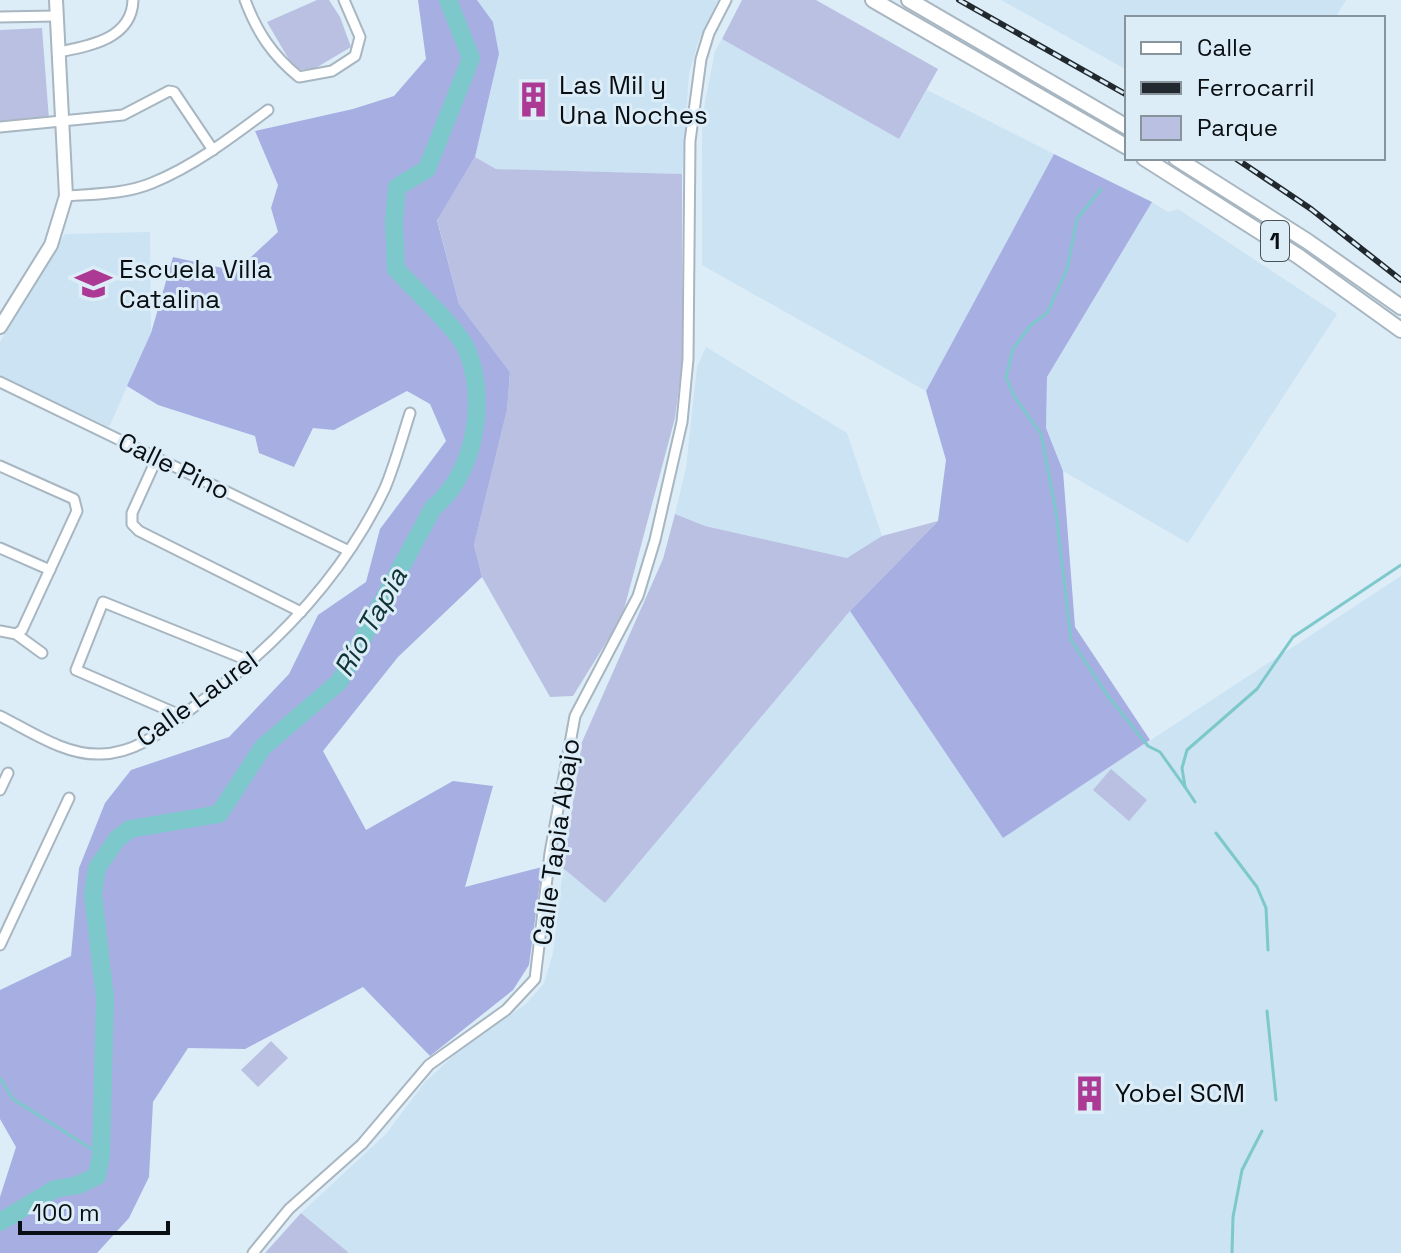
<svg xmlns="http://www.w3.org/2000/svg" width="1401" height="1253" viewBox="0 0 1401 1253" font-family="'Space Grotesk',sans-serif">
	<rect width="100%" height="100%" fill="#dcedf8"/>
	<g fill="#cbe3f3">
		<polygon points="477,0 718,0 698,42 689,74 682,174 496,169 475,157 499,54 493,22"/>
		<polygon points="1001,0 1346,0 1335,18 1127,18 1127,70"/>
		<polygon points="722,39 899,139 927,90 1054,154 926,391 702,265 702,118 715,51"/>
		<polygon points="1152,202 1168,212 1178,209 1337,314 1188,543 1063,471 1046,428 1047,377"/>
		<polygon points="150,232 151,333 109,427 0,376 0,342 65,234"/>
		<polygon points="706,347 847,433 882,536 848,558 705,526 675,514 686,468 697,367"/>
		<polygon points="1401,576 1401,1253 349,1253 301,1213 386,1134 425,1082 453,1056 527,1003 544,983 553,953 563,868 605,902 850,611 1003,837"/>
	</g>
	<g fill="#bac0e2">
		<polygon points="317,0 329,0 340,17 351,47 314,69 295,70 267,22"/>
		<polygon points="742,0 816,0 938,69 899,139 722,39"/>
		<polygon points="42,28 49,120 0,123 0,30"/>
		<polygon points="475,157 496,169 682,174 682,364 675,418 622,617 573,696 550,697 482,577 474,545 507,410 510,372 459,304 437,219"/>
		<polygon points="675,514 705,526 847,558 882,536 938,521 850,611 605,903 563,868 582,742 663,559"/>
		<polygon points="1111,769 1147,800 1129,821 1093,790"/>
		<polygon points="271,1041 288,1058 258,1087 241,1070"/>
		<polygon points="301,1213 349,1253 265,1253"/>
	</g>
	<g fill="#a6aee2">
		<polygon points="418,0 477,0 493,22 499,54 475,157 437,220 459,304 510,372 507,410 474,545 482,577 398,657 323,751 366,830 453,781 493,786 465,887 542,867 529,965 513,990 430,1056 363,987 245,1049 188,1048 153,1102 149,1177 129,1218 97,1253 0,1253 0,1197 16,1147 0,1119 0,990 71,956 79,868 105,803 131,770 229,737 289,674 318,615 366,582 380,529 446,441 430,404 407,391 334,430 313,428 294,467 259,453 255,436 158,405 127,386 151,333 173,257 236,271 278,232 271,208 278,185 255,131 353,109 394,96 426,59"/>
		<polygon points="1054,154 1152,202 1047,377 1046,428 1063,471 1075,627 1150,740 1003,838 850,611 938,521 946,460 926,391"/>
	</g>
	<g fill="none" stroke-linecap="round" stroke-linejoin="round">
		<g stroke="#7cc8cb" stroke-width="3">
			<polyline points="1101,189 1077,219 1067,269 1047,313 1030,326 1013,349 1006,377 1014,396 1041,434 1056,512 1071,640 1108,696 1148,746 1160,752 1185,787"/>
			<polyline points="1195,802 1185,787 1182,768 1187,750 1257,689 1293,637 1401,565"/>
			<polyline points="1216,833 1257,887 1266,908 1268,950"/>
			<polyline points="1267,1011 1276,1100"/>
			<polyline points="0,1078 13,1099 101,1155"/>
			<polyline points="1232,1253 1233,1217 1242,1170 1262,1131"/>
		</g>
		<path stroke="#7cc8cb" stroke-width="18" d="M0,1222l55,-33 23,-4 19,-9 4,-21 4,-157 -12,-104 4,-26 20,-29 13,-10 89,-15 44,-67 76,-65 94,-174c43,-35 55,-110 33,-160 -9,-20 -53,-60 -70,-79l-2,-47 3,-35 30,-18 44,-111 -23,-58"/>
		<defs>
			<g id="street">
				<path d="M245,0c12,32 27,55 54,77l33,-6 23,-15 5,-19 -16,-37"/>
				<polyline points="0,17 56,16"/>
				<path d="M59,52c30,-6 73,-13 74,-52"/>
				<polyline points="0,127 123,115 169,91 174,92 213,150"/>
				<path d="M66,196c28,-2 60,-2 86,-13 42,-17 80,-46 116,-73"/>
				<polyline points="0,382 347,550"/>
				<polyline points="157,458 132,513 132,524 139,531 301,612"/>
				<polyline points="0,466 74,499 77,511 22,630 16,634"/>
				<polyline points="0,548 50,570"/>
				<polyline points="0,631 16,634 42,653"/>
				<path d="M0,716c30,15 66,40 101,38 37,-1 62,-24 90,-45 80,-58 151,-130 194,-221 10,-24 17,-50 25,-75"/>
				<polyline points="182,716 76,670 103,602 252,662"/>
				<polyline points="0,790 8,773"/>
				<polyline points="0,945 69,798"/>
				<polyline points="253,1253 289,1209 362,1144 429,1065 506,1010 535,979 550,853 575,716 638,596 655,540 682,422 688,359 690,141 701,59 709,33 726,0"/>
			</g>
			<polyline id="secondary" points="0,327 51,245 66,196 56,0"/>
			<g id="primary">
				<polyline points="873,0 1127,147"/>
				<polyline points="909,0 1127,127"/>
				<polyline points="1144,158 1298,256 1401,330"/>
				<polyline points="1176,158 1307,241 1401,307"/>
			</g>
		</defs>
		<use href="#street" stroke="#a7b6c1" stroke-width="13"/>
		<use href="#secondary" stroke="#a7b6c1" stroke-width="16"/>
		<use href="#primary" stroke="#a7b6c1" stroke-width="18"/>
		<use href="#street" stroke="#fff" stroke-width="9"/>
		<use href="#secondary" stroke="#fff" stroke-width="12"/>
		<use href="#primary" stroke="#fff" stroke-width="14"/>
		<defs>
			<g id="rail">
				<polyline points="959,0 1127,95"/>
				<polyline points="1235,158 1311,209 1401,280"/>
			</g>
		</defs>
		<use href="#rail" stroke="#22292e" stroke-width="6"/>
		<use href="#rail" stroke="#dcedf8" stroke-width="3" stroke-dasharray="9" stroke-linecap="butt"/>
	</g>
	<defs>
		<symbol id="building-bare" viewBox="-9 -9 18 18"><path d="M-4-6H4V6H1V3H-1V6H-4ZM-2.5-4.3h1.7v1.8h-1.7ZM.8-4.3h1.7v1.8H.8ZM-2.5-1h1.7V.8h-1.7ZM.8-1h1.7V.8H.8Z" fill="#ac3a94" stroke="#dcedf8" stroke-width="2.5" paint-order="stroke"/></symbol>
		<symbol id="school-bare" viewBox="-9 -9 18 18"><path d="M0-5L7-2L0 1L-7-2ZM-4 1L0 2.5L4 1V4Q0 6-4 4Z" fill="#ac3a94" stroke="#dcedf8" stroke-width="2.5" paint-order="stroke"/></symbol>
	</defs>
	<g fill-rule="evenodd">
		<use href="#building-bare" x="508" y="74" width="51" height="51"/>
		<use href="#school-bare" x="68" y="258" width="51" height="51"/>
		<use href="#building-bare" x="1064" y="1068" width="51" height="51"/>
	</g>
	<g text-anchor="middle" stroke-width="6" stroke-linejoin="round" paint-order="stroke">
		<rect fill="#dcedf8" stroke="#485157" stroke-width="2" x="1261" y="221" width="28" height="40" rx="6"/>
		<g font-size="24" font-weight="bold" fill="#090e12">
			<text x="1275" y="249">1</text>
		</g>
		<g font-size="26" fill="#090e12" stroke="#dcedf8" text-anchor="start">
			<text x="559" y="94">Las Mil y<tspan x="559" dy="30">Una Noches</tspan></text>
			<text x="119" y="278">Escuela Villa<tspan x="119" dy="30">Catalina</tspan></text>
			<text x="1115" y="1102">Yobel SCM</text>
		</g>
		<g font-size="26" fill="#090e12" stroke="#dcedf8">
			<text transform="translate(174 466) rotate(26)" y="9">Calle Pino</text>
			<text transform="translate(197 699) rotate(-36)" y="9">Calle Laurel</text>
			<text transform="translate(556 842) rotate(-82)" y="9">Calle Tapia Abajo</text>
		</g>
		<g font-size="28" font-style="italic" fill="#0e3436" stroke="#dcedf8">
			<text transform="translate(370 622) rotate(-61)" y="10">Río Tapia</text>
		</g>
	</g>
	<rect x="1125" y="16" width="260" height="144" fill="#dcedf8" stroke="#88949c" stroke-width="2"/>
	<rect x="1141" y="42" width="40" height="12" fill="#ffffff" stroke="#88949c" stroke-width="2"/>
	<text x="1197" y="56" font-size="24" fill="#090e12">Calle</text>
	<rect x="1141" y="82" width="40" height="12" fill="#22292e" stroke="#88949c" stroke-width="2"/>
	<text x="1197" y="96" font-size="24" fill="#090e12">Ferrocarril</text>
	<rect x="1141" y="116" width="40" height="24" fill="#bac0e2" stroke="#88949c" stroke-width="2"/>
	<text x="1197" y="136" font-size="24" fill="#090e12">Parque</text>
	<path d="M20 1221v12h148v-12" fill="none" stroke="#090e12" stroke-width="4"/>
	<text x="32" y="1221" font-size="24" fill="#090e12" stroke="#dcedf8" stroke-width="6" paint-order="stroke">100 m</text>
</svg>
